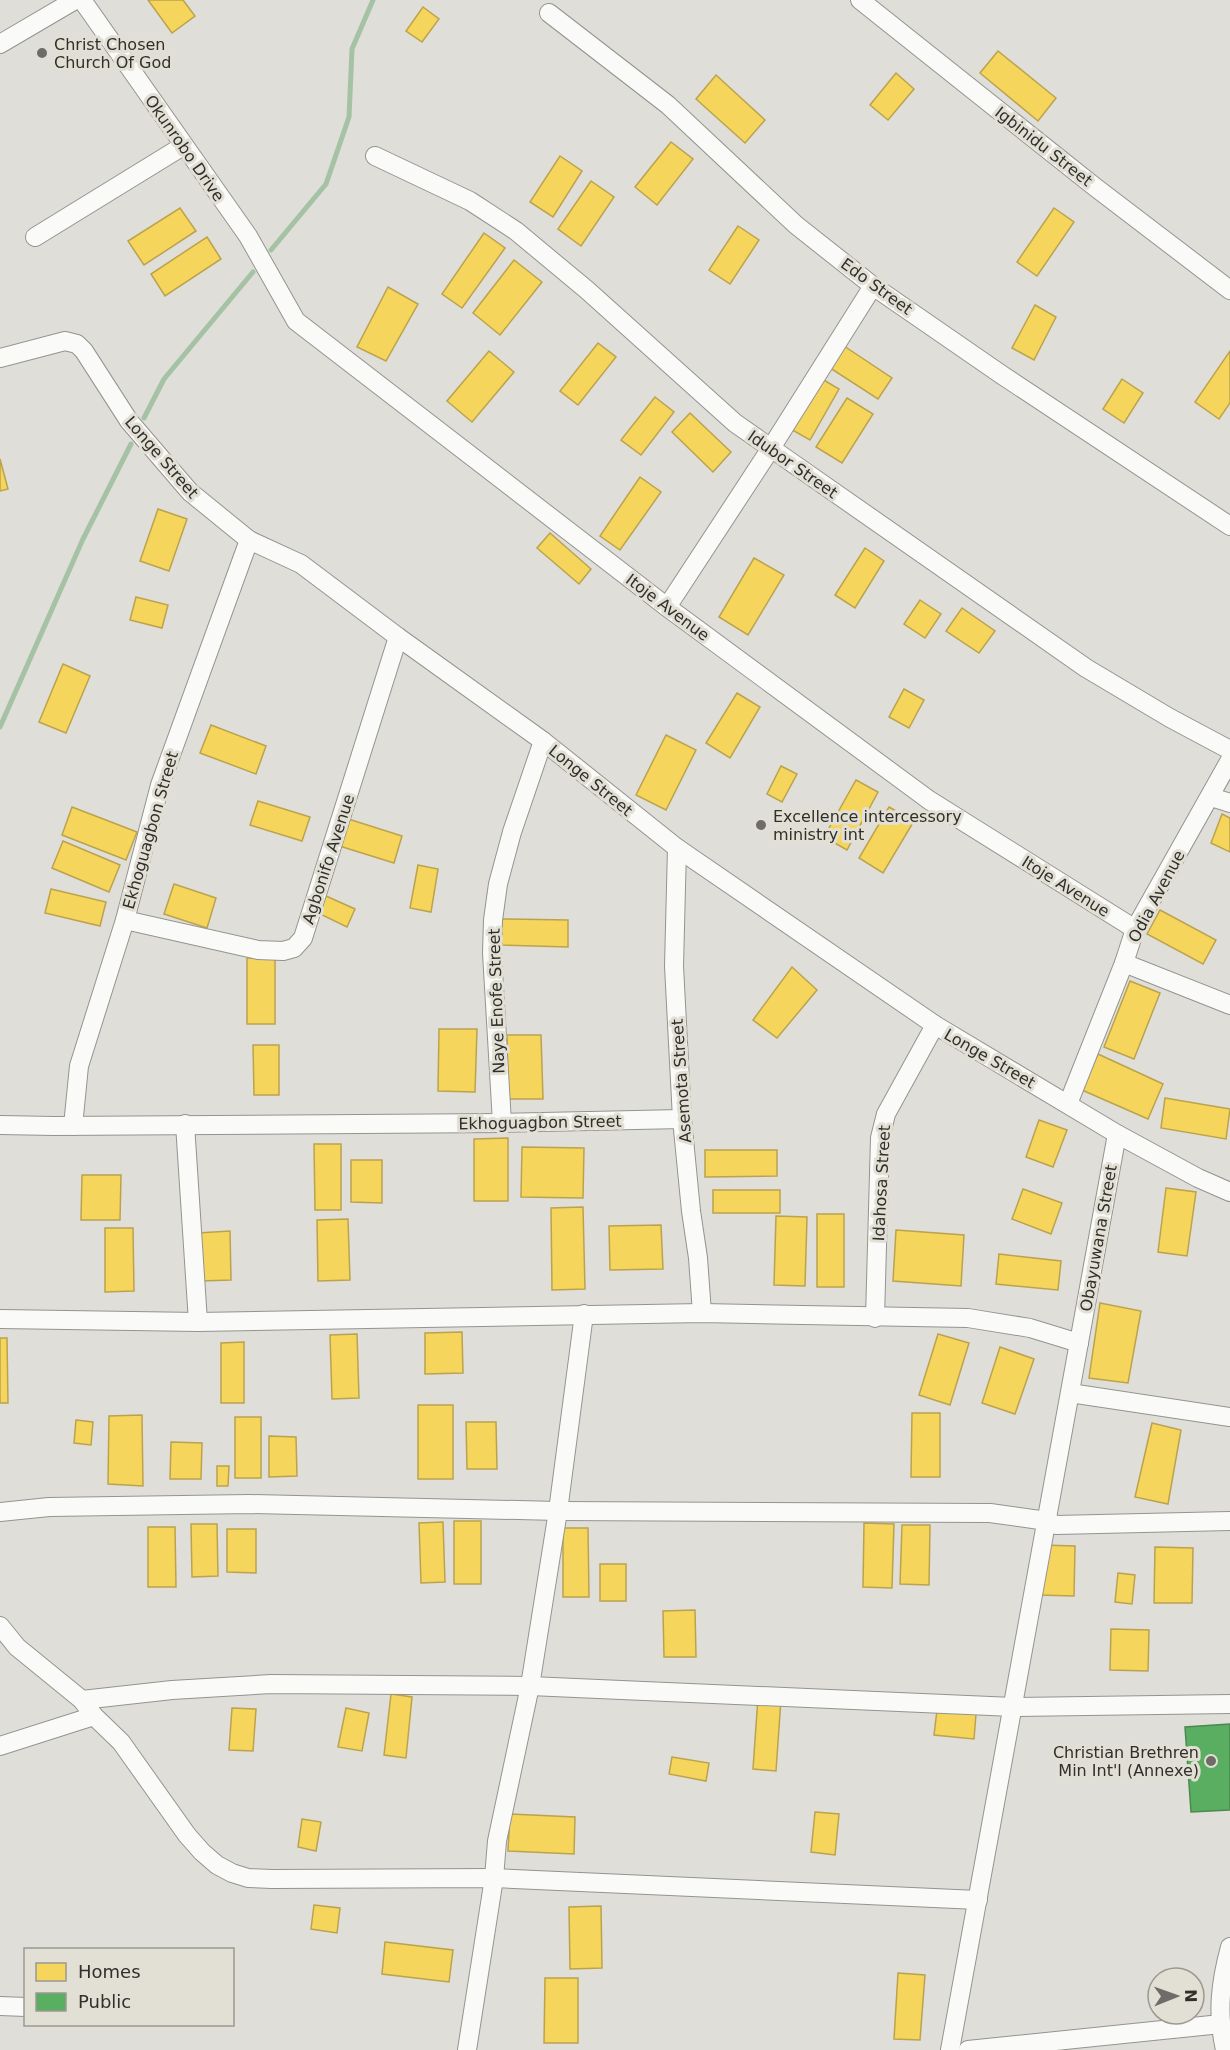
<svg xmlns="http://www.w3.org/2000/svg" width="1230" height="2050" viewBox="0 0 1230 2050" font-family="'DejaVu Sans',sans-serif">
	<rect width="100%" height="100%" fill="#dfded8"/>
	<g fill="#f6d55c" stroke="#bba34d" stroke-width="1.5">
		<polygon points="148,0 183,0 195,16 172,33"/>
		<polygon points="423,7 439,19 422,42 406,31"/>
		<polygon points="998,51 1056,98 1038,121 980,73"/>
		<polygon points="896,73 914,89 888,120 870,105"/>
		<polygon points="716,75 765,120 745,143 696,99"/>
		<polygon points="671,142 693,159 657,205 635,187"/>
		<polygon points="560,156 582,171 553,217 530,202"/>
		<polygon points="591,181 614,197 581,246 558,229"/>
		<polygon points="180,208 196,231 144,265 128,241"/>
		<polygon points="1054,208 1074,222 1037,276 1017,262"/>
		<polygon points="738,226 759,240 730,284 709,270"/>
		<polygon points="484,233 505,248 462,308 442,294"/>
		<polygon points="207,237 221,259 165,296 151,274"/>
		<polygon points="514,260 542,282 500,335 473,313"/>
		<polygon points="388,287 418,304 386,361 357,347"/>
		<polygon points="1035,305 1056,317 1034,360 1012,348"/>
		<polygon points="598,343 616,357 578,405 560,391"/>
		<polygon points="841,344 892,378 878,399 827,366"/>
		<polygon points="489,351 514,372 472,422 447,401"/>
		<polygon points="1230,351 1230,403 1219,419 1195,402"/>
		<polygon points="817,376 839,389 810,440 787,427"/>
		<polygon points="1122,379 1143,393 1124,423 1103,409"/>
		<polygon points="655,397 674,412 641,455 621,440"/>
		<polygon points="847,398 873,414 842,463 816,447"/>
		<polygon points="690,413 731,452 713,472 672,432"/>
		<polygon points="0,459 8,489 0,491"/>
		<polygon points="640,477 661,492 620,550 600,536"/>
		<polygon points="158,509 187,519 169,571 140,561"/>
		<polygon points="550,533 591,569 579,584 537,548"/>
		<polygon points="865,548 884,561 855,608 835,595"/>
		<polygon points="754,558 784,575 748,635 719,617"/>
		<polygon points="136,597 168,605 162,628 130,620"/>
		<polygon points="920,600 941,614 925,638 904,624"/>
		<polygon points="962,608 995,631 979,653 946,631"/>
		<polygon points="63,664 90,676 66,733 39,722"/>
		<polygon points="904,689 924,700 909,728 889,717"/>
		<polygon points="737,693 760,707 730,758 706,743"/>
		<polygon points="211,725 266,746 256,774 200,753"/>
		<polygon points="666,735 696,750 666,810 636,795"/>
		<polygon points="781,766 797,774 782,802 767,794"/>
		<polygon points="856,780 878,792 847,850 824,837"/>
		<polygon points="258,801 310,817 302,841 250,825"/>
		<polygon points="72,807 137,832 126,860 62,835"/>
		<polygon points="889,807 914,821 883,873 859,858"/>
		<polygon points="1222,814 1230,818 1230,852 1211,843"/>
		<polygon points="342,817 402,836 394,863 333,844"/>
		<polygon points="63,841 120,865 109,892 52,868"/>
		<polygon points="418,865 438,869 431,912 410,908"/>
		<polygon points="174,884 216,898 207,928 164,914"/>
		<polygon points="51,889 106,902 100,926 45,913"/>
		<polygon points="326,896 355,909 347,927 318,913"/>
		<polygon points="1160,910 1216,940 1203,964 1147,934"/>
		<polygon points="502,919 568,920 568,947 501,945"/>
		<rect x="247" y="958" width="28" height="66"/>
		<polygon points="792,967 817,990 777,1038 753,1020"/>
		<polygon points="1130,981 1160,993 1134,1059 1104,1047"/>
		<polygon points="439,1029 477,1029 475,1092 438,1091"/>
		<polygon points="507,1035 541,1035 543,1099 508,1099"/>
		<polygon points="253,1045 279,1045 279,1095 254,1095"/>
		<polygon points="1098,1054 1163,1084 1148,1119 1082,1090"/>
		<polygon points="1165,1098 1230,1109 1226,1139 1161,1128"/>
		<polygon points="1039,1120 1067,1130 1053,1167 1026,1157"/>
		<polygon points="508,1138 508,1201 474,1201 474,1139"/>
		<polygon points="314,1144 341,1144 341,1210 315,1210"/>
		<polygon points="522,1147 584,1148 583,1198 521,1197"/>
		<polygon points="705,1150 777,1150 777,1176 705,1177"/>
		<polygon points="351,1160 382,1160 382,1203 351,1202"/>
		<polygon points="82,1175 121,1175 120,1220 81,1220"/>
		<polygon points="1166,1188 1196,1192 1187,1256 1158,1252"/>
		<polygon points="1023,1189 1062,1203 1051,1234 1012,1219"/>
		<rect x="713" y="1190" width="67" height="23"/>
		<polygon points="583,1207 585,1289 552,1290 551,1208"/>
		<rect x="817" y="1214" width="27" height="73"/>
		<polygon points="776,1216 807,1217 805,1286 774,1285"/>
		<polygon points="348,1219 350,1280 318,1281 317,1220"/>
		<polygon points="661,1225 663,1269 610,1270 609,1226"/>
		<polygon points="105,1228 133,1228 134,1291 105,1292"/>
		<polygon points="896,1230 964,1235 961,1286 893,1281"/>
		<polygon points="230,1231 231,1280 200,1281 198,1233"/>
		<polygon points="999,1254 1061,1261 1058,1290 996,1284"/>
		<polygon points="1100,1303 1141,1311 1128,1383 1089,1378"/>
		<polygon points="462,1332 463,1373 425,1374 425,1333"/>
		<polygon points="357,1334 359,1398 332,1399 330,1335"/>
		<polygon points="938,1334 969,1343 950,1405 919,1395"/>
		<polygon points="0,1338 7,1338 8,1403 0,1403"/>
		<polygon points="244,1342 244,1403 221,1403 221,1343"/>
		<polygon points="1000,1347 1034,1359 1015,1414 982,1403"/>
		<rect x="418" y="1405" width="35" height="74"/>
		<polygon points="912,1413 940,1413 940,1477 911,1477"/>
		<polygon points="142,1415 143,1486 108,1484 109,1416"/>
		<rect x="235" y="1417" width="26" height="61"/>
		<polygon points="76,1420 93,1422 91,1445 74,1443"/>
		<polygon points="466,1422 496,1422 497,1469 467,1469"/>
		<polygon points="1152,1423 1181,1430 1168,1504 1135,1497"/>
		<polygon points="269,1436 296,1437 297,1476 269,1477"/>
		<polygon points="171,1442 202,1443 201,1479 170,1479"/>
		<polygon points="217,1466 229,1466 228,1486 217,1486"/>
		<rect x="454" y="1521" width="27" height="63"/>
		<polygon points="443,1522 445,1582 421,1583 419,1523"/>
		<polygon points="864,1523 894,1524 892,1588 863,1587"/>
		<polygon points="191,1524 217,1524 218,1576 192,1577"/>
		<polygon points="902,1525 930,1525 929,1585 900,1584"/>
		<polygon points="148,1527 175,1527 176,1587 148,1587"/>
		<polygon points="563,1528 588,1528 589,1597 563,1597"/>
		<polygon points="227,1529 256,1529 256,1573 227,1572"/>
		<polygon points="1040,1545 1075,1546 1074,1596 1039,1595"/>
		<polygon points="1155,1547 1193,1548 1192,1603 1154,1603"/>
		<rect x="600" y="1564" width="26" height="37"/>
		<polygon points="1118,1573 1135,1575 1132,1604 1115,1602"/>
		<polygon points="695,1610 696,1657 664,1657 663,1611"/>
		<polygon points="1111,1629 1149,1630 1148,1671 1110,1670"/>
		<polygon points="391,1694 412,1697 406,1758 384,1755"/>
		<polygon points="758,1697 781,1699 776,1771 753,1769"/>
		<polygon points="232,1708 256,1709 253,1751 229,1750"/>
		<polygon points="346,1708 369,1713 362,1751 338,1747"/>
		<polygon points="937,1710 976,1714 974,1739 934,1735"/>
		<polygon points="672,1757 709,1763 706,1781 669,1774"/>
		<polygon points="815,1812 839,1814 835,1855 811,1852"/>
		<polygon points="510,1814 575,1817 574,1854 508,1851"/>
		<polygon points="302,1819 321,1822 316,1851 298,1847"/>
		<polygon points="314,1905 340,1908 337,1933 311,1929"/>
		<polygon points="601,1906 602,1968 570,1969 569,1907"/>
		<polygon points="385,1942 453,1950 449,1982 382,1974"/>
		<polygon points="898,1973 925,1975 920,2040 894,2039"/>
		<polygon points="545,1978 578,1978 578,2043 544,2043"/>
	</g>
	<polygon fill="#5aae61" stroke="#4d8851" stroke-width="1.5" points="1230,1724 1230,1810 1191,1812 1185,1727"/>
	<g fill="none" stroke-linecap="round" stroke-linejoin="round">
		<g stroke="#a5c3a4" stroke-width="5">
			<polyline points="271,250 326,184 349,117 352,49 373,0"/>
			<polyline points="144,418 164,379 253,272"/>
			<polyline points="0,727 83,539 131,444"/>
		</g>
		<defs>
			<g id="street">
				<polyline points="82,0 248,236 296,321 667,607 929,800 1135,929"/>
				<polyline points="860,0 1095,187 1230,290"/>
				<polyline points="549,13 668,105 796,225 873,286 1002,375 1230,526"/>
				<polyline points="0,44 75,0"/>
				<polyline points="375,156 470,201 516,231 587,290 735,423 1086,668 1170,718 1230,750"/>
				<polyline points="35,237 183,146"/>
				<polyline points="0,358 65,341 77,344 84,351 129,421 190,492 249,540 301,564 398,637 543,741 677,848 935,1025 1117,1134 1198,1178 1230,1192"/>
				<polyline points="667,607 771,448 873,286"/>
				<polyline points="1211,797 1230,803"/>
				<polyline points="677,848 674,966 682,1119 691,1211 698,1258 702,1313"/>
				<polyline points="125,920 258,950 283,951 294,948 303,938 398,637"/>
				<polyline points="1124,963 1230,1005"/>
				<polyline points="1068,1104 1124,963 1135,929 1230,760"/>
				<polyline points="502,1123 492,953 493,920 498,884 512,832 543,741"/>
				<polyline points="185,1124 198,1322"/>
				<polyline points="0,1125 54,1126 502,1123 682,1119"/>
				<polyline points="73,1126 79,1066 125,920 160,785 249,540"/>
				<polyline points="875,1318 880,1138 886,1114 935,1025"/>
				<polyline points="0,1319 198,1322 702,1313 968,1318 1030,1328 1079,1343"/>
				<polyline points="1070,1393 1230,1417"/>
				<polyline points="0,1512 49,1507 249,1504 558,1511 990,1513 1047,1521 1056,1525 1230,1521"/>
				<polyline points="0,1626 17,1647 82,1700 94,1716 121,1742 187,1835 202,1852 217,1865 232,1873 248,1878 272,1879 494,1878 978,1900"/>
				<polyline points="82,1700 172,1690 271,1684 530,1686 1013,1707 1230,1704"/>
				<polyline points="0,1746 94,1716"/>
				<polyline points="0,2006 26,2007"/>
				<polyline points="467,2050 494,1878 497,1841 530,1686 558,1511 584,1314"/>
				<polyline points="950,2050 1117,1134"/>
				<polyline points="968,2050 1221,2024"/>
				<path d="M1225,2050c-8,-37 -5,-66 5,-103"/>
			</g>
		</defs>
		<use href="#street" stroke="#94948f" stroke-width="20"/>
		<use href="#street" stroke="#fafaf9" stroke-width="18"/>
	</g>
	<g fill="#6d6c68" stroke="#e2dfd5" stroke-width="2">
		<circle cx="42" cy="53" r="6"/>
		<circle cx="761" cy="825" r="6"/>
		<circle cx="1211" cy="1761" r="6"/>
	</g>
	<g text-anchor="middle" stroke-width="6" stroke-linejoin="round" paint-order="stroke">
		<g font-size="16" fill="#302f2b" stroke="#e2dfd5" text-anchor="start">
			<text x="54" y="50">Christ Chosen<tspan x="54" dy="18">Church Of God</tspan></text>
			<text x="773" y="822">Excellence intercessory<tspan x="773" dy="18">ministry int</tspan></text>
			<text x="1199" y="1758" text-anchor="end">Christian Brethren<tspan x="1199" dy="18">Min Int'l (Annexe)</tspan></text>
		</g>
		<g font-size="16" fill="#302f2b" stroke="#e2dfd5">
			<text transform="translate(1044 146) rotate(38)" y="6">Igbinidu Street</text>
			<text transform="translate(185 148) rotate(55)" y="6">Okunrobo Drive</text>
			<text transform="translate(877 286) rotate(36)" y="6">Edo Street</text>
			<text transform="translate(162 457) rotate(49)" y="6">Longe Street</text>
			<text transform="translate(793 464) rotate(35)" y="6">Idubor Street</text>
			<text transform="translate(668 607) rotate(37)" y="6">Itoje Avenue</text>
			<text transform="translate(591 780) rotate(39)" y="6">Longe Street</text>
			<text transform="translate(150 830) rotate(-74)" y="6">Ekhoguagbon Street</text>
			<text transform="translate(328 859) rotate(-72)" y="6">Agbonifo Avenue</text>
			<text transform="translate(1066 886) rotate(32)" y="6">Itoje Avenue</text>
			<text transform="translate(1156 896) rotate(-62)" y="6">Odia Avenue</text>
			<text transform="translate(496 1001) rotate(-92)" y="6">Naye Enofe Street</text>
			<text transform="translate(990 1058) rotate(30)" y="6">Longe Street</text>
			<text transform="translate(681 1081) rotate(-94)" y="6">Asemota Street</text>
			<text transform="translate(540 1122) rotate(-1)" y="6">Ekhoguagbon Street</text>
			<text transform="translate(881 1183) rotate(-87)" y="6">Idahosa Street</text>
			<text transform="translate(1098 1238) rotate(-80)" y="6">Obayuwana Street</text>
		</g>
	</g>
	<rect x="24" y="1948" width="210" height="78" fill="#e2dfd5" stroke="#9b9991" stroke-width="1.5"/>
	<rect x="36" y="1963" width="30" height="18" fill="#f6d55c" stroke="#9b9991" stroke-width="1.5"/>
	<text x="78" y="1978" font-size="18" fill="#302f2b">Homes</text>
	<rect x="36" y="1993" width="30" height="18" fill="#5aae61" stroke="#9b9991" stroke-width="1.5"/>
	<text x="78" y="2008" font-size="18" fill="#302f2b">Public</text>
	<g transform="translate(1176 1996) rotate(89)"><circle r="28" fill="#e2dfd5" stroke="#9b9991" stroke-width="1.5"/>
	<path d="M0-4.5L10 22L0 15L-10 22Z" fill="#6d6c68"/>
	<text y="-9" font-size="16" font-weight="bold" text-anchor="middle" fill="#302f2b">N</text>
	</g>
</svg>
